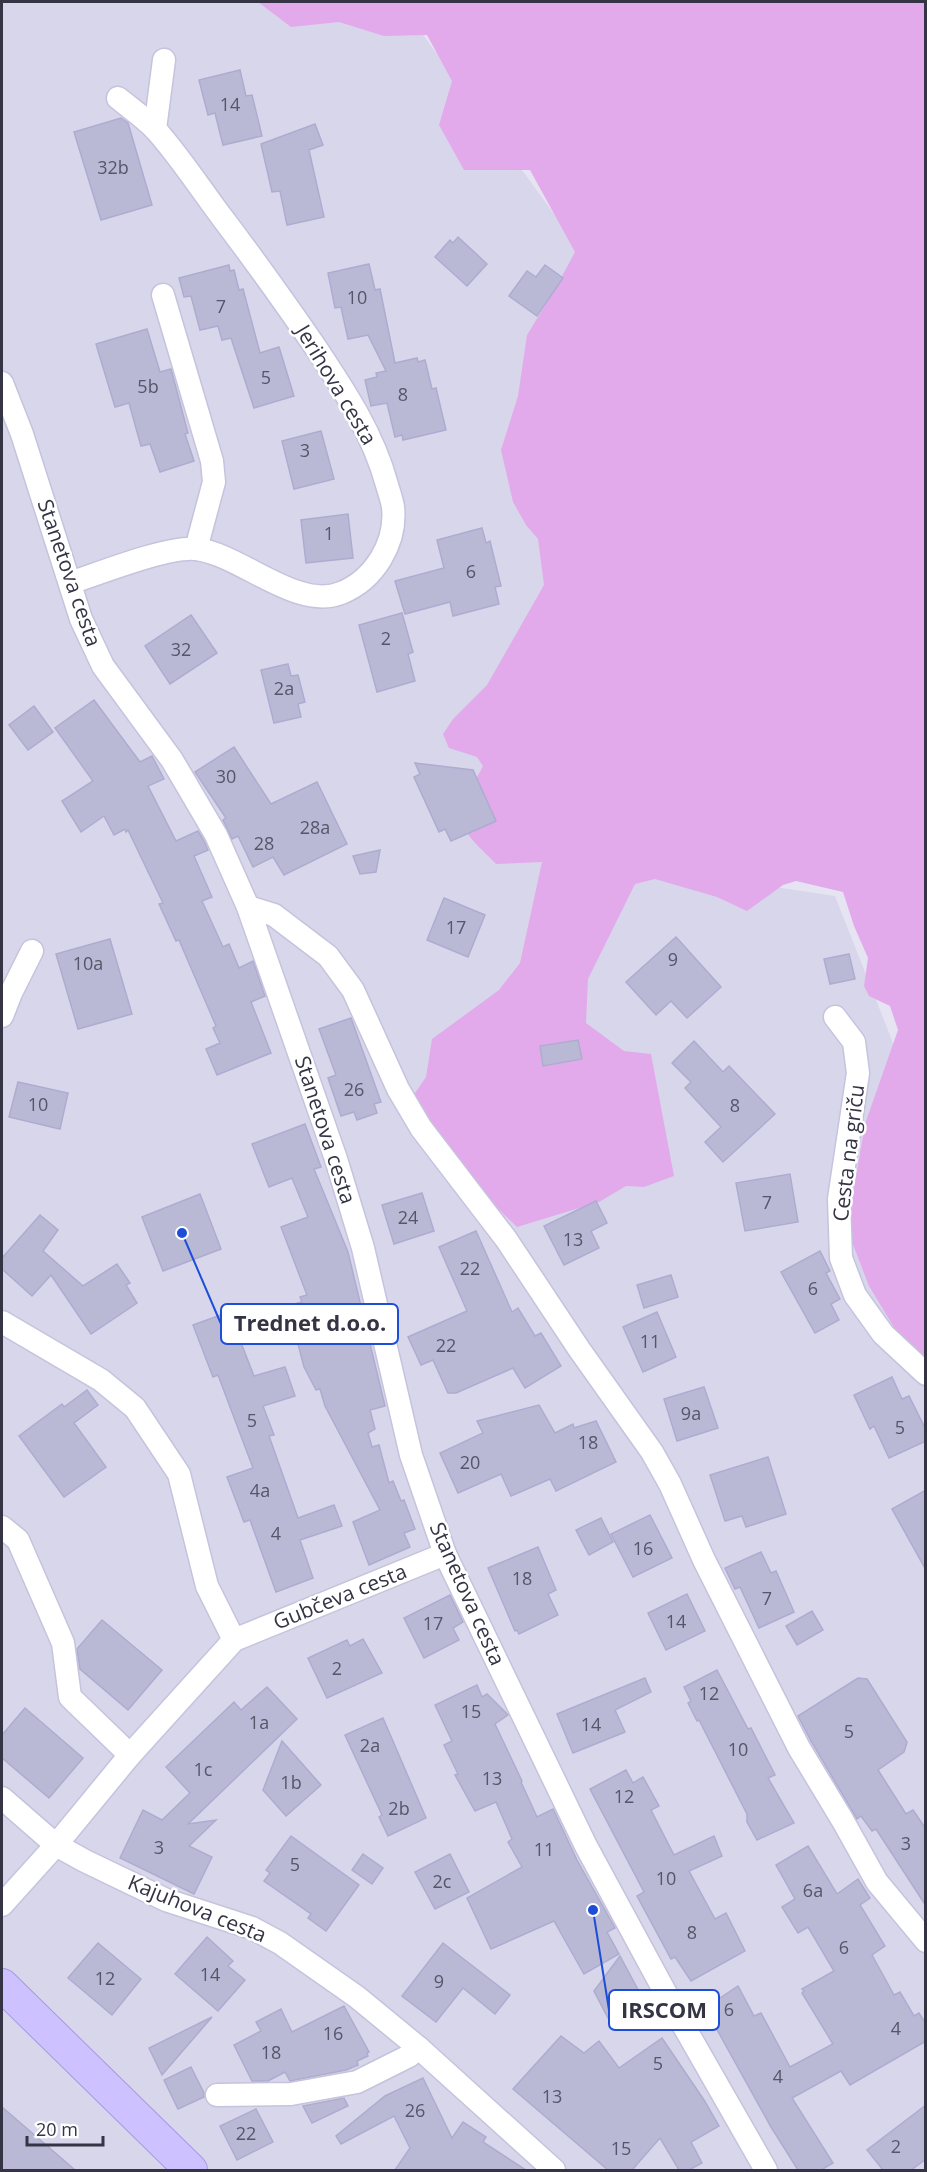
<svg xmlns="http://www.w3.org/2000/svg" width="927" height="2172" viewBox="0 0 927 2172" font-family="'Open Sans',sans-serif">
	<rect width="100%" height="100%" fill="#e6e4f3"/>
	<polygon fill="#d8d6eb" points="2,2 399,2 582,252 553,569 504,846 835,896 925,1124 925,2170 2,2170"/>
	<path fill="#e2aaea" d="M258,2h667v1355l-30,-28 -26,-43 -17,-44 -1,-36 14,-82 33,-94 -8,-24 -21,-10 -5,-10 4,-28 -14,-32 -11,-34 -47,-11 -13,4 -36,26 -30,-14 -62,-18 -20,5 -47,95 -2,44 38,28 27,3 23,122 -30,11 -18,-1 -27,16 -82,25 -31,-30 -39,-45 -34,-56 13,-19 6,-38 67,-49 21,-27 22,-101 -46,2c-8,-9 -19,-18 -26,-27 -16,-24 2,-49 13,-71l-6,-9 -28,-9 -6,-14 10,-15 34,-34 57,-100 -6,-46 -12,-14 -13,-23 -12,-52 17,-54 9,-61 27,-44 21,-39 -45,-82h-66l-25,-45 13,-44 -25,-46 -43,1 -45,-14 -48,5z"/>
	<g fill="#bab9d5" stroke="#adacd0" stroke-width="1.5">
		<polygon points="240,70 246,96 252,95 262,136 223,145 215,113 208,115 199,80"/>
		<polygon points="121,118 128,123 152,205 101,220 74,132"/>
		<polygon points="315,124 323,145 309,150 324,217 287,225 280,191 272,192 261,144"/>
		<polygon points="458,237 487,264 467,286 435,257 450,240 453,243"/>
		<polygon points="369,264 375,290 380,289 395,363 417,358 418,362 425,360 432,389 436,388 446,430 403,440 402,435 395,437 387,403 371,406 365,380 377,377 376,373 386,371 368,335 348,339 341,307 335,308 328,273"/>
		<polygon points="229,265 230,271 234,270 239,290 243,289 260,353 279,347 294,396 254,408 231,338 222,340 218,326 200,330 191,296 184,297 179,278"/>
		<polygon points="545,265 563,278 537,316 509,296 527,271 536,277"/>
		<polygon points="147,329 160,372 171,369 188,433 185,434 194,461 160,472 150,444 141,446 129,403 115,407 96,344"/>
		<polygon points="321,431 334,479 294,489 282,441"/>
		<polygon points="348,514 353,558 306,563 301,520"/>
		<polygon points="482,528 486,543 490,541 501,586 495,587 499,604 453,616 450,602 405,614 395,581 444,568 437,540"/>
		<polygon points="402,613 413,652 408,654 415,681 377,692 359,625"/>
		<polygon points="191,615 217,653 170,684 145,646"/>
		<polygon points="288,664 291,676 298,675 305,702 298,704 301,717 274,723 261,670"/>
		<polygon points="94,700 140,762 152,756 164,779 148,786 176,841 198,831 204,841 208,850 194,856 212,897 202,901 223,947 229,944 239,968 253,961 265,996 251,1002 271,1053 217,1075 206,1049 220,1043 213,1028 216,1026 179,940 176,941 159,904 163,903 128,830 126,832 125,829 114,835 104,816 81,832 62,801 93,781 55,728"/>
		<polygon points="34,706 53,732 28,750 9,725"/>
		<polygon points="234,747 271,804 317,782 347,844 284,875 273,857 253,867 238,836 232,839 223,820 226,818 195,772"/>
		<polygon points="415,763 473,770 496,821 451,841 445,829 439,832 414,777 420,774"/>
		<polygon points="380,850 376,872 360,874 353,856"/>
		<polygon points="444,898 485,915 468,957 427,940"/>
		<polygon points="676,937 721,987 687,1018 671,1001 656,1015 626,982"/>
		<polygon points="110,939 132,1014 78,1029 56,954"/>
		<polygon points="849,954 855,979 830,984 824,959"/>
		<polygon points="351,1018 381,1102 374,1104 377,1113 357,1120 354,1112 341,1116 328,1078 336,1075 319,1029"/>
		<polygon points="578,1040 582,1059 543,1066 540,1046"/>
		<polygon points="694,1041 723,1072 729,1066 775,1114 723,1162 705,1142 721,1127 685,1088 691,1082 672,1063"/>
		<polygon points="18,1082 68,1093 60,1129 9,1117"/>
		<polygon points="305,1124 321,1167 314,1169 348,1252 385,1406 370,1410 375,1429 368,1433 372,1447 379,1445 389,1483 393,1481 401,1501 404,1500 415,1529 404,1533 410,1547 369,1565 353,1522 380,1510 325,1406 320,1389 316,1390 304,1367 292,1321 298,1320 294,1304 302,1302 300,1297 307,1295 281,1227 308,1217 292,1178 269,1187 252,1144"/>
		<polygon points="790,1174 798,1222 745,1231 736,1183"/>
		<polygon points="422,1193 434,1231 394,1244 382,1205"/>
		<polygon points="200,1194 221,1249 163,1271 142,1217"/>
		<polygon points="596,1201 607,1223 591,1231 599,1248 564,1265 544,1226"/>
		<polygon points="40,1215 58,1230 43,1251 83,1286 117,1264 130,1283 126,1285 137,1303 91,1334 51,1275 32,1296 2,1269 2,1258"/>
		<polygon points="476,1231 512,1312 518,1308 535,1336 541,1333 561,1366 525,1388 513,1368 456,1393 448,1393 433,1360 421,1365 408,1337 467,1311 439,1247"/>
		<polygon points="820,1251 830,1271 826,1273 840,1299 831,1304 839,1320 815,1333 781,1272"/>
		<polygon points="671,1275 678,1297 644,1308 637,1285"/>
		<polygon points="229,1312 254,1376 285,1367 295,1396 263,1406 274,1435 269,1436 298,1518 334,1505 342,1526 300,1540 313,1578 276,1592 250,1520 244,1522 227,1477 253,1468 218,1375 213,1377 193,1325"/>
		<polygon points="657,1312 676,1357 643,1372 623,1327"/>
		<polygon points="892,1377 902,1399 909,1396 926,1430 926,1441 889,1458 874,1426 870,1429 854,1395"/>
		<polygon points="704,1387 718,1428 677,1441 664,1399"/>
		<polygon points="87,1390 98,1405 74,1423 106,1467 64,1497 19,1436 62,1404 64,1407"/>
		<polygon points="539,1405 555,1433 573,1424 574,1428 596,1421 616,1462 556,1491 550,1479 511,1496 501,1474 458,1493 440,1453 483,1433 477,1421"/>
		<polygon points="768,1457 786,1514 746,1527 742,1516 725,1521 710,1475"/>
		<polygon points="926,1490 926,1570 892,1509"/>
		<polygon points="650,1515 672,1558 633,1577 611,1534"/>
		<polygon points="601,1518 613,1542 589,1555 576,1530"/>
		<polygon points="538,1547 556,1590 548,1594 558,1615 519,1634 517,1630 515,1631 488,1568"/>
		<polygon points="761,1552 771,1573 776,1571 794,1612 759,1628 740,1587 735,1589 725,1568"/>
		<polygon points="687,1594 705,1631 666,1650 648,1613"/>
		<polygon points="450,1595 463,1622 453,1628 459,1640 424,1658 404,1618"/>
		<polygon points="812,1611 823,1630 797,1645 786,1626"/>
		<polygon points="102,1620 162,1670 128,1710 80,1669 77,1649"/>
		<polygon points="363,1639 382,1673 327,1698 308,1658 347,1640 350,1646"/>
		<polygon points="717,1670 748,1729 751,1728 775,1775 768,1778 794,1823 757,1840 747,1822 747,1814 699,1720 697,1721 688,1703 691,1701 684,1687"/>
		<polygon points="645,1678 651,1692 615,1710 625,1732 573,1753 557,1714"/>
		<polygon points="858,1678 867,1679 907,1742 904,1752 878,1770 906,1814 913,1810 926,1829 926,1906 876,1829 872,1831 861,1816 857,1819 811,1741 798,1716"/>
		<polygon points="477,1685 482,1697 487,1694 508,1715 495,1724 522,1781 521,1782 537,1817 553,1809 577,1860 615,1928 607,1932 619,1954 584,1974 554,1921 491,1949 467,1898 522,1867 508,1842 512,1839 496,1802 475,1811 455,1775 458,1774 444,1745 452,1741 435,1705"/>
		<polygon points="267,1687 297,1719 188,1824 216,1820 189,1846 212,1857 194,1894 120,1858 143,1810 162,1820 190,1793 166,1767 234,1702 241,1710"/>
		<polygon points="25,1708 83,1758 49,1798 2,1758 2,1735"/>
		<polygon points="383,1718 426,1818 388,1836 379,1817 382,1815 345,1735"/>
		<polygon points="282,1741 321,1785 286,1816 263,1790"/>
		<polygon points="626,1770 633,1783 643,1777 659,1806 651,1810 674,1855 714,1836 722,1856 689,1871 715,1919 726,1913 745,1951 691,1981 675,1957 671,1959 637,1896 644,1892 590,1789"/>
		<polygon points="291,1836 359,1885 326,1931 308,1918 311,1914 264,1881 270,1873 266,1870"/>
		<polygon points="808,1846 837,1894 858,1879 870,1898 860,1905 885,1946 872,1955 894,1995 900,1992 914,2016 919,2013 926,2024 926,2041 850,2085 841,2071 792,2098 833,2163 821,2170 798,2170 771,2127 705,2008 738,1986 754,2016 761,2013 790,2067 833,2044 802,1993 804,1991 802,1989 834,1971 808,1927 798,1933 782,1907 795,1899 776,1865"/>
		<polygon points="363,1854 383,1868 372,1884 352,1870"/>
		<polygon points="450,1854 469,1892 435,1909 415,1872"/>
		<polygon points="207,1937 233,1961 228,1966 245,1980 218,2011 175,1974"/>
		<polygon points="98,1943 141,1979 112,2015 68,1978"/>
		<polygon points="443,1943 510,1995 495,2014 463,1988 436,2022 402,1996"/>
		<polygon points="620,1956 643,1999 608,2018 594,1991"/>
		<polygon points="344,2006 369,2052 367,2053 368,2056 357,2061 358,2065 346,2070 290,2081 285,2072 268,2081 252,2081 234,2045 261,2031 256,2022 281,2009 292,2032"/>
		<polygon points="212,2017 162,2075 149,2048"/>
		<polygon points="561,2036 584,2053 599,2041 619,2068 662,2038 704,2100 719,2126 691,2142 702,2163 689,2170 679,2170 660,2138 632,2170 608,2170 513,2089"/>
		<polygon points="191,2067 204,2093 204,2097 178,2109 164,2080"/>
		<polygon points="423,2078 452,2138 463,2122 486,2137 483,2142 526,2170 395,2170 410,2148 394,2116 341,2144 336,2136 385,2096"/>
		<polygon points="344,2098 348,2106 312,2123 303,2106"/>
		<polygon points="926,2105 926,2159 911,2170 883,2170 867,2150"/>
		<polygon points="2,2107 75,2170 2,2170"/>
		<polygon points="256,2109 273,2142 237,2160 220,2126"/>
	</g>
	<g fill="none" stroke-linecap="round" stroke-linejoin="round">
		<defs>
			<g id="minor">
				<polyline points="155,129 164,60"/>
				<polyline points="163,295 212,461 214,482 196,549"/>
				<polyline points="2,383 22,434 81,619 103,666 172,760 216,835 248,907 336,1159 363,1248 411,1455 445,1554 586,1846 678,2016 766,2170"/>
				<path d="M70,583c30,-10 98,-37 126,-34 44,5 101,62 145,44 33,-13 56,-50 52,-86 -1,-7 -4,-15 -6,-22 -14,-52 -43,-95 -73,-140 -29,-42 -59,-84 -90,-125 -22,-29 -44,-63 -68,-90 -11,-12 -26,-22 -38,-32"/>
				<polyline points="248,907 274,915 328,956 353,990 398,1089 421,1128 506,1239 579,1349 652,1452 670,1484 704,1560 799,1748 843,1821 877,1882 926,1941"/>
				<polyline points="2,1016 11,993 32,951"/>
				<polyline points="835,1017 854,1042 858,1073 839,1199 841,1258 855,1295 883,1334 926,1374"/>
				<polyline points="2,1322 101,1380 135,1408 179,1474 207,1586 234,1640"/>
				<polyline points="2,1527 18,1540 63,1643 70,1697 130,1755"/>
				<polyline points="2,1798 56,1845 85,1861 166,1900 252,1928 280,1943 357,1997 419,2048 554,2170"/>
				<polyline points="2,1905 56,1845 130,1755 234,1640 445,1554"/>
				<polyline points="217,2095 291,2094 357,2082 409,2056 419,2048"/>
			</g>
			<polyline id="secondary" points="2,1985 191,2170"/>
		</defs>
		<use href="#minor" stroke="#c5c3dd" stroke-width="25"/>
		<use href="#secondary" stroke="#a599e2" stroke-width="34"/>
		<use href="#minor" stroke="#fff" stroke-width="22"/>
		<use href="#secondary" stroke="#cdc2ff" stroke-width="32"/>
	</g>
	<g text-anchor="middle" stroke-width="5" stroke-linejoin="round" paint-order="stroke">
		<g font-size="18" fill="#565569">
			<text x="230" y="111">14</text>
			<text x="113" y="174">32b</text>
			<text x="357" y="304">10</text>
			<text x="221" y="313">7</text>
			<text x="266" y="384">5</text>
			<text x="148" y="393">5b</text>
			<text x="403" y="401">8</text>
			<text x="305" y="457">3</text>
			<text x="329" y="540">1</text>
			<text x="471" y="578">6</text>
			<text x="386" y="645">2</text>
			<text x="181" y="656">32</text>
			<text x="284" y="695">2a</text>
			<text x="226" y="783">30</text>
			<text x="315" y="834">28a</text>
			<text x="264" y="850">28</text>
			<text x="456" y="934">17</text>
			<text x="673" y="966">9</text>
			<text x="88" y="970">10a</text>
			<text x="354" y="1096">26</text>
			<text x="38" y="1111">10</text>
			<text x="735" y="1112">8</text>
			<text x="767" y="1209">7</text>
			<text x="408" y="1224">24</text>
			<text x="573" y="1246">13</text>
			<text x="470" y="1275">22</text>
			<text x="813" y="1295">6</text>
			<text x="650" y="1348">11</text>
			<text x="446" y="1352">22</text>
			<text x="691" y="1420">9a</text>
			<text x="252" y="1427">5</text>
			<text x="900" y="1434">5</text>
			<text x="588" y="1449">18</text>
			<text x="470" y="1469">20</text>
			<text x="260" y="1497">4a</text>
			<text x="276" y="1540">4</text>
			<text x="643" y="1555">16</text>
			<text x="522" y="1585">18</text>
			<text x="767" y="1605">7</text>
			<text x="676" y="1628">14</text>
			<text x="433" y="1630">17</text>
			<text x="337" y="1675">2</text>
			<text x="709" y="1700">12</text>
			<text x="471" y="1718">15</text>
			<text x="259" y="1729">1a</text>
			<text x="591" y="1731">14</text>
			<text x="849" y="1738">5</text>
			<text x="370" y="1752">2a</text>
			<text x="738" y="1756">10</text>
			<text x="203" y="1776">1c</text>
			<text x="492" y="1785">13</text>
			<text x="291" y="1789">1b</text>
			<text x="624" y="1803">12</text>
			<text x="399" y="1815">2b</text>
			<text x="906" y="1850">3</text>
			<text x="159" y="1854">3</text>
			<text x="544" y="1856">11</text>
			<text x="295" y="1871">5</text>
			<text x="666" y="1885">10</text>
			<text x="442" y="1888">2c</text>
			<text x="813" y="1897">6a</text>
			<text x="692" y="1939">8</text>
			<text x="844" y="1954">6</text>
			<text x="210" y="1981">14</text>
			<text x="105" y="1985">12</text>
			<text x="439" y="1988">9</text>
			<text x="729" y="2016">6</text>
			<text x="896" y="2035">4</text>
			<text x="333" y="2040">16</text>
			<text x="271" y="2059">18</text>
			<text x="658" y="2070">5</text>
			<text x="778" y="2083">4</text>
			<text x="552" y="2103">13</text>
			<text x="415" y="2117">26</text>
			<text x="246" y="2140">22</text>
			<text x="896" y="2153">2</text>
			<text x="621" y="2155">15</text>
		</g>
		<g font-size="21" fill="#343445" stroke="#fff">
			<text transform="translate(336 385) rotate(59)" y="7">Jerihova cesta</text>
			<text transform="translate(69 573) rotate(71)" y="7">Stanetova cesta</text>
			<text transform="translate(325 1130) rotate(72)" y="7">Stanetova cesta</text>
			<text transform="translate(849 1153) rotate(-83)" y="7">Cesta na griču</text>
			<text transform="translate(467 1594) rotate(66)" y="7">Stanetova cesta</text>
			<text transform="translate(340 1597) rotate(-22)" y="7">Gubčeva cesta</text>
			<text transform="translate(197 1909) rotate(22)" y="7">Kajuhova cesta</text>
		</g>
	</g>
	<path fill="none" stroke="#1d4ed8" stroke-width="2" d="M182 1233L221 1324M593 1910L609 2010"/>
	<g fill="#1d4ed8" stroke="#fff" stroke-width="2">
		<circle cx="182" cy="1233" r="6"/>
		<circle cx="593" cy="1910" r="6"/>
	</g>
	<g fill="#fff" stroke="#1d4ed8" stroke-width="2">
		<rect x="221" y="1304" width="177" height="40" rx="6"/>
		<rect x="609" y="1990" width="110" height="40" rx="6"/>
	</g>
	<g font-size="22" text-anchor="middle" font-weight="bold" fill="#343445">
		<text x="310" y="1331">Trednet d.o.o.</text>
		<text x="664" y="2018">IRSCOM</text>
	</g>
	<rect width="927" height="2172" fill="none" stroke="#343445" stroke-width="6"/>
	<path d="M27 2136v9h76v-9" fill="none" stroke="#343445" stroke-width="3"/>
	<text x="36" y="2136" font-size="18" fill="#343445" stroke="#ffffff" stroke-width="4.5" paint-order="stroke">20 m</text>
</svg>
